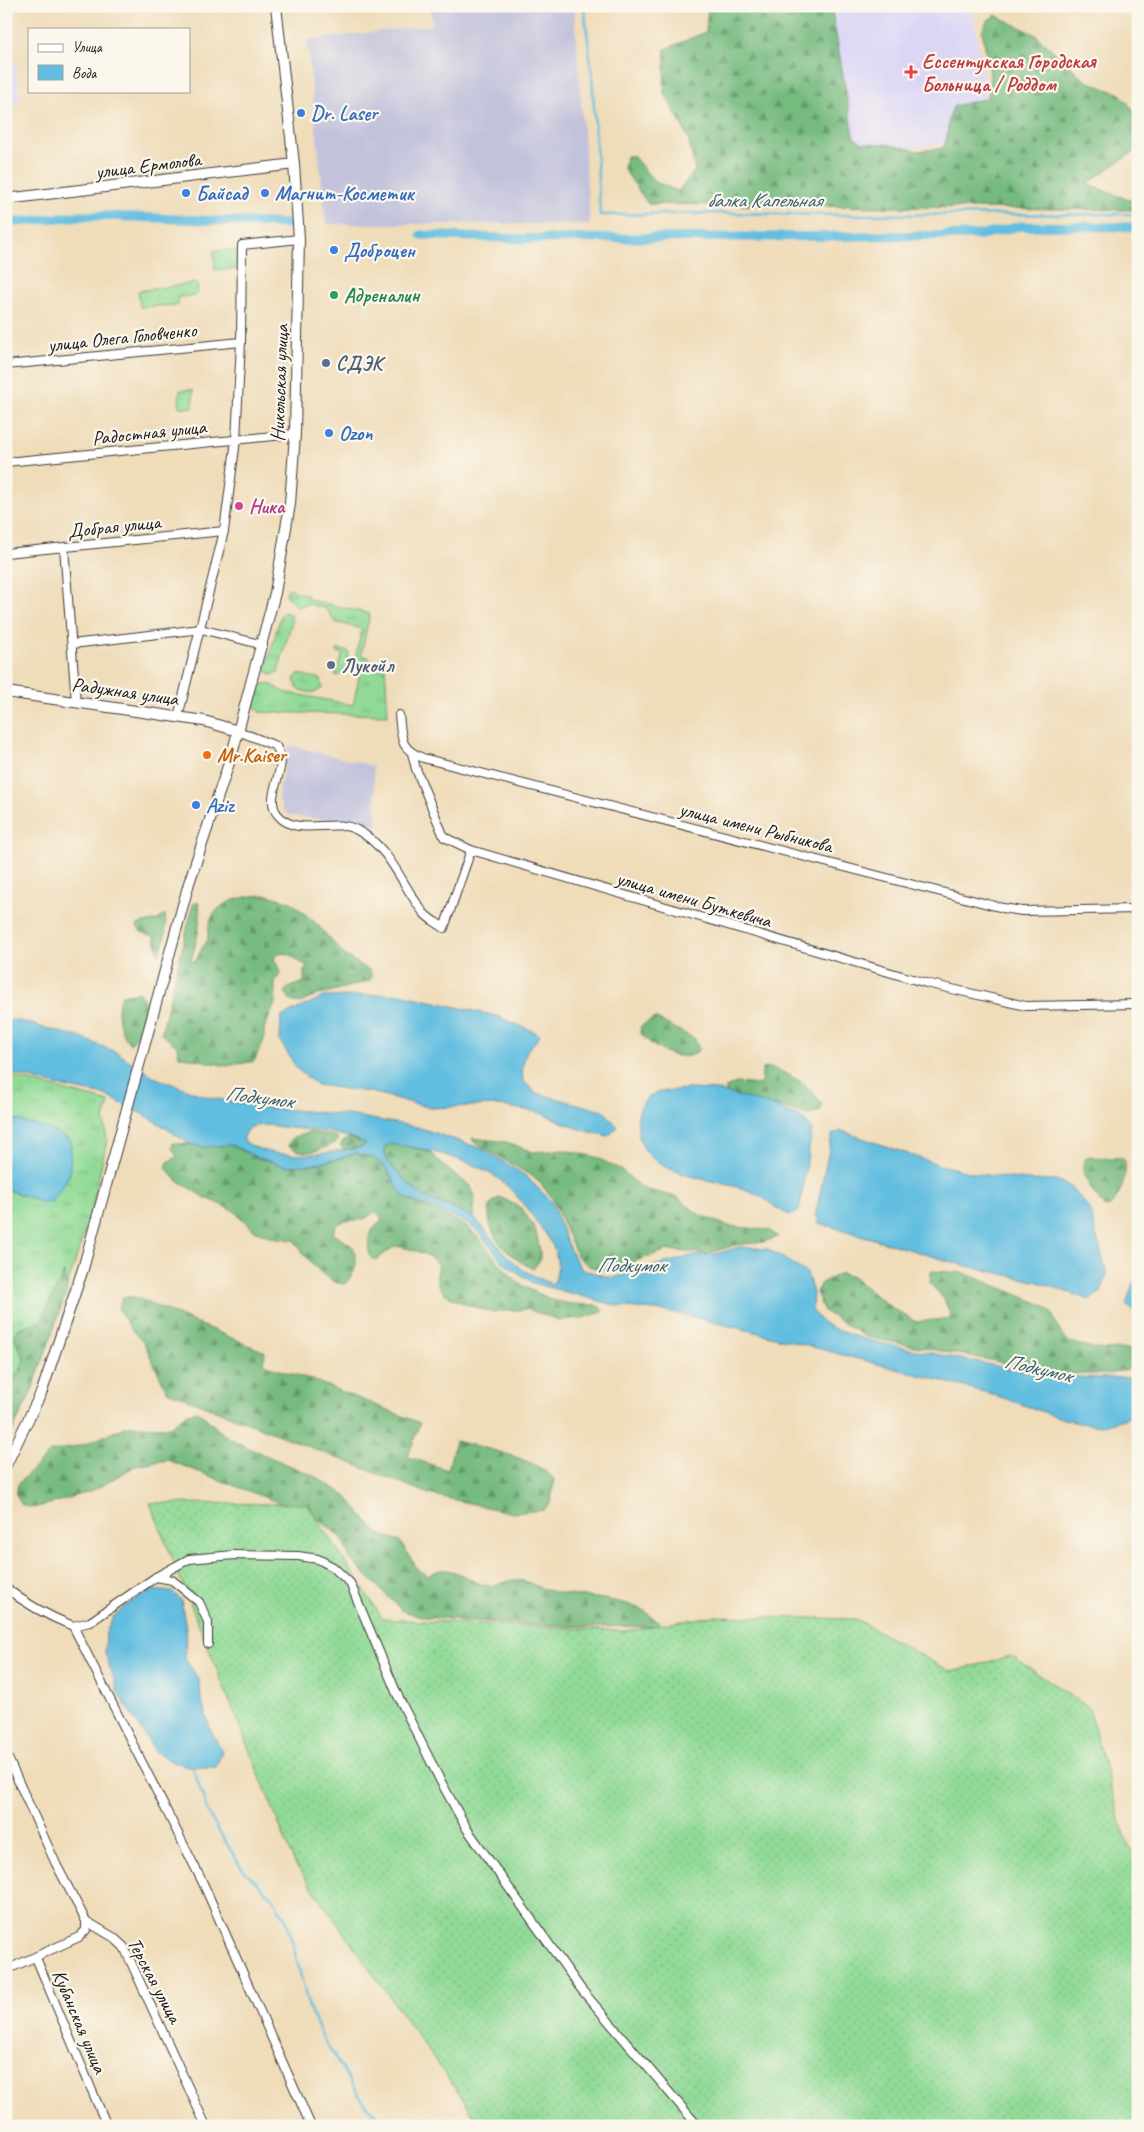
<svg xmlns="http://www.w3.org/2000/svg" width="1144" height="2132" viewBox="0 0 1144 2132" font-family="Caveat,sans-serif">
	<defs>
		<pattern id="grass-tufts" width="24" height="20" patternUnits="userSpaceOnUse" patternTransform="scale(1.25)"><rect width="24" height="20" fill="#90da96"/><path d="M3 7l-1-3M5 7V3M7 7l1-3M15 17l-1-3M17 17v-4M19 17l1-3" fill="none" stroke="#7cba81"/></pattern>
		<pattern id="forest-firs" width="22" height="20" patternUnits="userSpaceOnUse" patternTransform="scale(1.25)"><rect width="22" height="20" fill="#74ba7f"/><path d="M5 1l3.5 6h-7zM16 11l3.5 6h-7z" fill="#5e9667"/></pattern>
		<pattern id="garden-dots" width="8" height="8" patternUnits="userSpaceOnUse" patternTransform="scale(1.25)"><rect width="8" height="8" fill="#90da96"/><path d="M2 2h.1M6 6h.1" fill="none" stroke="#7cba81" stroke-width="1.8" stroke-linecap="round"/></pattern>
	</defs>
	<rect width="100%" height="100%" fill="#fbf7ec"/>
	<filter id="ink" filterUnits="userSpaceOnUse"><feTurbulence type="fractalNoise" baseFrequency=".02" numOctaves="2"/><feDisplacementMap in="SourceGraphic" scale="10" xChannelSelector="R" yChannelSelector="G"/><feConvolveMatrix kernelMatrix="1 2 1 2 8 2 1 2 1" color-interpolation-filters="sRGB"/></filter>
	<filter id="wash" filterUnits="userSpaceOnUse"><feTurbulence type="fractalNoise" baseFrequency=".0096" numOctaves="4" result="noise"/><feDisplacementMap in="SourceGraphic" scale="20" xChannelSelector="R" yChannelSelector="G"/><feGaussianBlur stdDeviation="1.12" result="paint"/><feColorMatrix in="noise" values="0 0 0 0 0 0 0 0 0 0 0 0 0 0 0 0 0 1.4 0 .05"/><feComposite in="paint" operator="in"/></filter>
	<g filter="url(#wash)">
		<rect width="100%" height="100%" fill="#efdcb9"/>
		<g fill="#dcd6f6">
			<polygon points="6,6 8,6 20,102 6,104"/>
			<polygon points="832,6 972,6 992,138 851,155"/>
		</g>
		<g fill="#c2c2dc">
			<polygon points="431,6 574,6 590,224 326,224 307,40 432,25"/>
			<polygon points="289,745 373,766 377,825 299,817 290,815 283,810 278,796"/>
		</g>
		<g fill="url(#grass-tufts)" stroke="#567b59">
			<polygon points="290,588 296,592 307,595 307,599 370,614 361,655 368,657 369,660 385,665 388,715 259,712 254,706 259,688 263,684 270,684 284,692 353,705 361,668 355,659 362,629 335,622 325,608 309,604 297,607 286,596 287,590"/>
			<polygon points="284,612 290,614 292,621 278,672 272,675 266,671 266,668 281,615"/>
			<polygon points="338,649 349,652 346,667 338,676 335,675 343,654 337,652"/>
			<path d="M298,674l23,5 1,9c-6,7 -17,4 -24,1l-4,-9z"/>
			<polygon points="6,1075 109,1102 104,1120 107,1140 91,1212 48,1346 32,1390 6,1444"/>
		</g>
		<g fill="url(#forest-firs)" stroke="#486b4e">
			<path d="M708,6h123l23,132 9,5 22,1 34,7 24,-3c8,-16 2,-27 11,-42l34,-8 2,-25 -8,-42 5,-10 8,-6 41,20 50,46 34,13 18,22v33l-52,35 52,19v7l-490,-6 -24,-35 2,-13h7l22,26 23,9 17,-20 -7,-34 -24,-45 1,-43 41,-17z"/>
			<path d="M268,895l23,7 25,21 28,32 26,16 2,5 -3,5 -58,16 -10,6 -10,-2 -6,-9 3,-4 16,-6v-11l3,-4 -18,-13 -11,-1 -4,5 7,15 -6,9v22l-11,25v11l-10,21 -27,5 -48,-10 -2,-10 -16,-12 32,-130 5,-2c6,15 -3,44 -7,59l4,1 7,-14 6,-8c-2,-38 29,-44 60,-45z"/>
			<path d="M165,914c2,13 0,29 -6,40l-5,-18 -13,-4 -4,-6 2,-2 19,-4z"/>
			<path d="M138,992c2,3 6,7 6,11 3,9 -6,37 -14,41 -11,-12 -16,-35 -8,-49z"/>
			<path d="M655,1018l40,21 4,10c-13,19 -50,-2 -59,-17l1,-6z"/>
			<path d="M767,1067c23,6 42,17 55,38l-2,6 -10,4 -26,-7 -22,-3 -36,-12v-5l10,-5 23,2 3,-4v-11z"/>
			<path d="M310,1132l27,5v5c-16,8 -33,16 -49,3l5,-8z"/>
			<polygon points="349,1138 366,1144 365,1146 344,1150 341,1146 342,1142"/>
			<polygon points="472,1138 507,1142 533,1152 564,1150 596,1157 621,1170 644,1189 676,1197 700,1215 728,1226 769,1230 778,1237 763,1242 734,1245 707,1254 668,1250 618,1267 600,1270 589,1266 577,1256 552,1198 537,1179 474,1142"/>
			<path d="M173,1143l17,1 11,3 30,-2 27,13 27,8 25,-1 28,-6 18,-6 18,5 13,11 16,28 59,27 10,7 37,43 14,12 29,14 19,4 24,1 5,2 3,5 -21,6 -23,2 -32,-11 -34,3 -6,-1c-15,-6 -46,-11 -50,-30 -1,-4 1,-11 2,-16 -9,-12 -31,-17 -44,-19l-19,14 -5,-2c-5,-13 -3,-28 9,-35l2,-5 -4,-4 -4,-2c-4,3 -7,6 -11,7 -12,3 -26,-2 -30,14l20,14c6,14 3,26 -8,37 -21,0 -40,-29 -51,-44l-23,-3 -17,-7 -20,-19 -32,-15 -25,-16 -11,-12 2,-6 9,-5 -5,-9z"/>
			<polygon points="390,1143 407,1146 432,1153 442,1165 470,1186 475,1196 474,1217 427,1198 413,1189 387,1161 384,1151 385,1146"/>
			<path d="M1090,1157l32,1 3,4c2,15 -5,35 -16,45l-6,-1c-8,-13 -26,-32 -18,-47z"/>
			<path d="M500,1197l21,11 14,20 5,22v10l-7,9c-21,-11 -45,-30 -44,-57 0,-7 5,-12 11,-15z"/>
			<polygon points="931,1271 964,1273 1043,1305 1051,1312 1061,1334 1069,1342 1102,1350 1138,1348 1138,1366 1109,1374 1065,1374 866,1337 824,1311 816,1292 821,1283 841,1273 852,1277 892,1308 916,1322 952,1318 944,1299 930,1283"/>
			<polygon points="64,1272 67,1291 32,1390 6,1444 6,1387 21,1369 24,1358 14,1337 19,1328 41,1321"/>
			<path d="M123,1297h12l130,55 -1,11 9,5 37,11 110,44 -12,34 40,13 7,-29c28,7 80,16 99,38l-3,22 -7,9 -31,3 -84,-19 -262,-103 -23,-48 -14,-15 -12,-20z"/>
			<path d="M198,1411l25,23 21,12 68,29 32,19 34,40 22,7 18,29 10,6c21,-17 38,6 60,10 11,1 21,-8 33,-6 11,3 22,10 33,12 34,8 84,3 107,34l-72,1 -86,-4 -78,-6 -23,-6 -52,-52 -8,-21 -26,-21 -148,-57 -33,6 -39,23 -42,14 -22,5 -10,-3 -6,-10 2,-11 32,-32 36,-8 41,-18 43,1 17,-14z"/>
		</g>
		<g fill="#90da96" stroke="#567b59">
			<polygon points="236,250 236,269 215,270 214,251"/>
			<polygon points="194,283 197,284 198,291 195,296 178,297 178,305 140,307 138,291"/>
			<polygon points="180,390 193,390 193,408 179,407"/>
		</g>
		<polygon fill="url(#garden-dots)" stroke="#567b59" points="150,1503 307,1504 383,1619 625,1631 712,1616 856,1619 951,1672 1011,1656 1089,1708 1126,1842 1138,1858 1138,2126 482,2126 295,1864"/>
		<g fill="#62bee0" stroke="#3f6d7e" fill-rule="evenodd">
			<path d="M400,994l96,22 39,16 5,3c-3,6 -7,9 -11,13 -7,10 -7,22 -6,33l13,12 68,18 14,16 -10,9 -26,-6 -44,-18 -45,-7 -62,3 -56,-15 -58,-8 -20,-16 -17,-28 1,-24 42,-20z"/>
			<path d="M15,1020l64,17 37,15 40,26 51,19 52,10 89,8 69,12 66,22 43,27 25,25 19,49 11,19 31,9 79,-22 25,-2 23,-7 29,2 39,24 6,20 -1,17c4,5 8,11 13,14 32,17 71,22 106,29 65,13 141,31 207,23v37l-2,2 -36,11 -36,-7 -72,-25 -233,-61 -88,-21 -53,-6 -85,-23 -29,-20 -29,-34 -12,-8 -60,-24 -16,-28 -13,-11 -18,-5 -18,6 -28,6 -25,1 -27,-8 -27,-13 -30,2 -11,-3 -38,-25 -47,-24 -41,-8 -58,-15v-51zM266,1125c27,4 78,6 100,19 -6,5 -14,5 -22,6 -30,5 -75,10 -100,-9 -1,-15 10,-15 22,-16zM390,1144c32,3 91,18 115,40 13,12 24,27 34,41 14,18 23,33 16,56l-4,3 -28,-14 -16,-14 -33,-39 -47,-19 -14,-9 -26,-28 -3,-10 1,-5z"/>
			<path d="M686,1089l30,1 55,15 28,12 7,5 6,8 -13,81 -8,4c-15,-4 -24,-17 -39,-23 -35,-15 -108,-12 -114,-61 0,-5 -1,-10 0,-15 6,-27 24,-24 48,-27z"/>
			<polygon points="6,1117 51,1130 71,1141 70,1174 53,1201 43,1203 6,1189"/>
			<polygon points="842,1131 940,1165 978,1174 1026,1180 1060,1181 1071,1187 1089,1208 1107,1274 1101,1292 1090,1300 1038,1282 959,1264 819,1223 816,1213 832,1135"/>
			<polygon points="1138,1277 1138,1314 1126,1305 1133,1283"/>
			<polygon points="151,1590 173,1592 181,1600 186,1628 185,1659 199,1679 201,1698 210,1729 222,1751 216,1767 193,1767 172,1762 155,1751 119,1695 105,1653 106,1632 113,1617 128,1604"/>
		</g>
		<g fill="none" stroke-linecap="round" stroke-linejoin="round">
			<g stroke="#62bee0" stroke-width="2.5">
				<polyline points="584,6 592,74 600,215 723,213 844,215 1138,214"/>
				<polyline points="192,1765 209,1815 241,1867 274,1900 287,1921 309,2008 324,2040 366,2106 392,2126"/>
			</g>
			<g stroke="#62bee0" stroke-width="9">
				<polyline points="6,223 79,216 109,216 290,224"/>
				<polyline points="421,235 525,239 983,235 1020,226 1138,227"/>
			</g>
		</g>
	</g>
	<g filter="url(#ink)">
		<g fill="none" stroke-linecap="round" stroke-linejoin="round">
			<defs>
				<g id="minor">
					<polyline points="6,365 241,342"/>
					<polyline points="6,462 295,434"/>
					<polyline points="64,547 76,702"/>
					<polyline points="6,553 224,531"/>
					<polyline points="72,644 201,629 263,645"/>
					<path d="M399,715c3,24 0,33 24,43l580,150 19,3 116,-2"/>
					<polyline points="178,717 224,531 236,440 241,342 242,245 299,239"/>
					<path d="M238,731l38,15c2,4 5,10 5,14 0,18 -16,40 -3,55 19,23 55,2 79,15 34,18 44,54 66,82 5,7 15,11 21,16l27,-78"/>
					<polyline points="412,753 416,769 444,837 471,850 926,983 1026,1006 1138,1004"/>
					<polyline points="156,1577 172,1580 199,1602 208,1622 208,1644"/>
					<path d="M6,1588c21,17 42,28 67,38l130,257 108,243"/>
					<polyline points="73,1626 90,1622 156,1577 189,1559 234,1555 298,1556 318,1559 333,1567 350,1583 397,1694 440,1780 467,1829 581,1989 698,2126"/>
					<polyline points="6,1754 56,1864 86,1921 113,1937 124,1947 206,2126"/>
					<polyline points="36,1958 107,2126"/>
					<polyline points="6,1970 79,1937 86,1930 86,1921"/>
					<polyline points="6,2125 7,2126"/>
				</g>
				<g id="tertiary">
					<polyline points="6,199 294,164"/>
					<polyline points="6,692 204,721 238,731"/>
					<polyline points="6,1465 42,1391 83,1269 189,883 232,754 275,593 290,504 295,434 299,239 294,164 276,6"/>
				</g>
			</defs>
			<use href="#minor" stroke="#3c3934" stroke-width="10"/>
			<use href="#tertiary" stroke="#3c3934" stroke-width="12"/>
			<use href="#minor" stroke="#fff" stroke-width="8"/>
			<use href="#tertiary" stroke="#fff" stroke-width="10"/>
		</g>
	</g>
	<path fill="#e0444e" stroke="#fbf7ec" stroke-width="2" d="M908.5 64.5h5v5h5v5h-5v5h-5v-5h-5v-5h5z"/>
	<g fill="#3f7fe0" stroke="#fbf7ec" stroke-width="2">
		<circle cx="301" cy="113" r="5"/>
		<circle cx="186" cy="193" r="5"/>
		<circle cx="265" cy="193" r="5"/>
		<circle cx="334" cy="250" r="5"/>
		<circle cx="329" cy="433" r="5"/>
		<circle cx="196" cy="805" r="5"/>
	</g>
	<circle fill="#2e9e5b" stroke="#fbf7ec" stroke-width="2" cx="334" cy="295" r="5"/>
	<g fill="#5c6f8a" stroke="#fbf7ec" stroke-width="2">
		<circle cx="326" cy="363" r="5"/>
		<circle cx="331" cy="665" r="5"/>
	</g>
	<circle fill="#d1479c" stroke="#fbf7ec" stroke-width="2" cx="239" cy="506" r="5"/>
	<circle fill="#e8710a" stroke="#fbf7ec" stroke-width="2" cx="207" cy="755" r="5"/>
	<g text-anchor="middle" stroke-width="4.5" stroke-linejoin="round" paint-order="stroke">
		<g font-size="20" font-weight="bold" fill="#be3a42" stroke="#fbf7ec" text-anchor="start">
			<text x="922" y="68">Ессентукская Городская<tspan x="922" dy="23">Больница / Роддом</tspan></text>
		</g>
		<g font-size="20" font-weight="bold" fill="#366cbe" stroke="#fbf7ec" text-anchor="start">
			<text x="311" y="120">Dr. Laser</text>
			<text x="196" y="200">Байсад</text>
			<text x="275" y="200">Магнит-Косметик</text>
			<text x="344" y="257">Доброцен</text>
			<text x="339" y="440">Ozon</text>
			<text x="206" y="812">Aziz</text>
		</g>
		<g font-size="20" fill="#1c1c1c" stroke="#fbf7ec">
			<text transform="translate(148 165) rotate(-7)" y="7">улица Ермолова</text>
			<text transform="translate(122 337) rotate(-6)" y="7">улица Олега Головченко</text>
			<text transform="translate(279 383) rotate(-88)" y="7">Никольская улица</text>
			<text transform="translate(149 432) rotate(-6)" y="7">Радостная улица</text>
			<text transform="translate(114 526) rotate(-6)" y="7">Добрая улица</text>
			<text transform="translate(125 691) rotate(8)" y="7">Радужная улица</text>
			<text transform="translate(756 827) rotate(14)" y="7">улица имени Рыбникова</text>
			<text transform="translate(694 899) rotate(16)" y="7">улица имени Буткевича</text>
			<text transform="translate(155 1980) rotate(62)" y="7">Терская улица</text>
			<text transform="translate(80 2021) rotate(67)" y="7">Кубанская улица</text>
		</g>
		<g font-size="20" font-weight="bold" fill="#27864d" stroke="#fbf7ec" text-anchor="start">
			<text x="344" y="302">Адреналин</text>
		</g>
		<g font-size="20" font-weight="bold" fill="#4e5e75" stroke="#fbf7ec" text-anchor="start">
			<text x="336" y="370">СДЭК</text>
			<text x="341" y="672">Лукойл</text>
		</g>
		<g font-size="20" font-weight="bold" fill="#b23c85" stroke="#fbf7ec" text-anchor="start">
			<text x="249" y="513">Ника</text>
		</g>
		<g font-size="20" font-weight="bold" fill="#c56008" stroke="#fbf7ec" text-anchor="start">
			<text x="217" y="762">Mr.Kaiser</text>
		</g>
		<g font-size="21" font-style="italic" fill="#385d6a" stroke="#fbf7ec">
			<text x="764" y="207">балка Капельная</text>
			<text transform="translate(259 1097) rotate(7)" y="7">Подкумок</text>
			<text x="631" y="1272">Подкумок</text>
			<text transform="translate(1038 1368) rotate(13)" y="7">Подкумок</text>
		</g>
	</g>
	<rect width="1144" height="2132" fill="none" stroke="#fbf7ec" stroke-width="25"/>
	<rect x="28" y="28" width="162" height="65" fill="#fbf7ec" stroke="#a29f99"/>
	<rect x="38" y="44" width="25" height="8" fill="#ffffff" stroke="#a29f99"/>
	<text x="72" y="52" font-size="15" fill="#1c1c1c">Улица</text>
	<rect x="38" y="65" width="25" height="15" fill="#62bee0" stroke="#a29f99"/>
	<text x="72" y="78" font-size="15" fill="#1c1c1c">Вода</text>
</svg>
